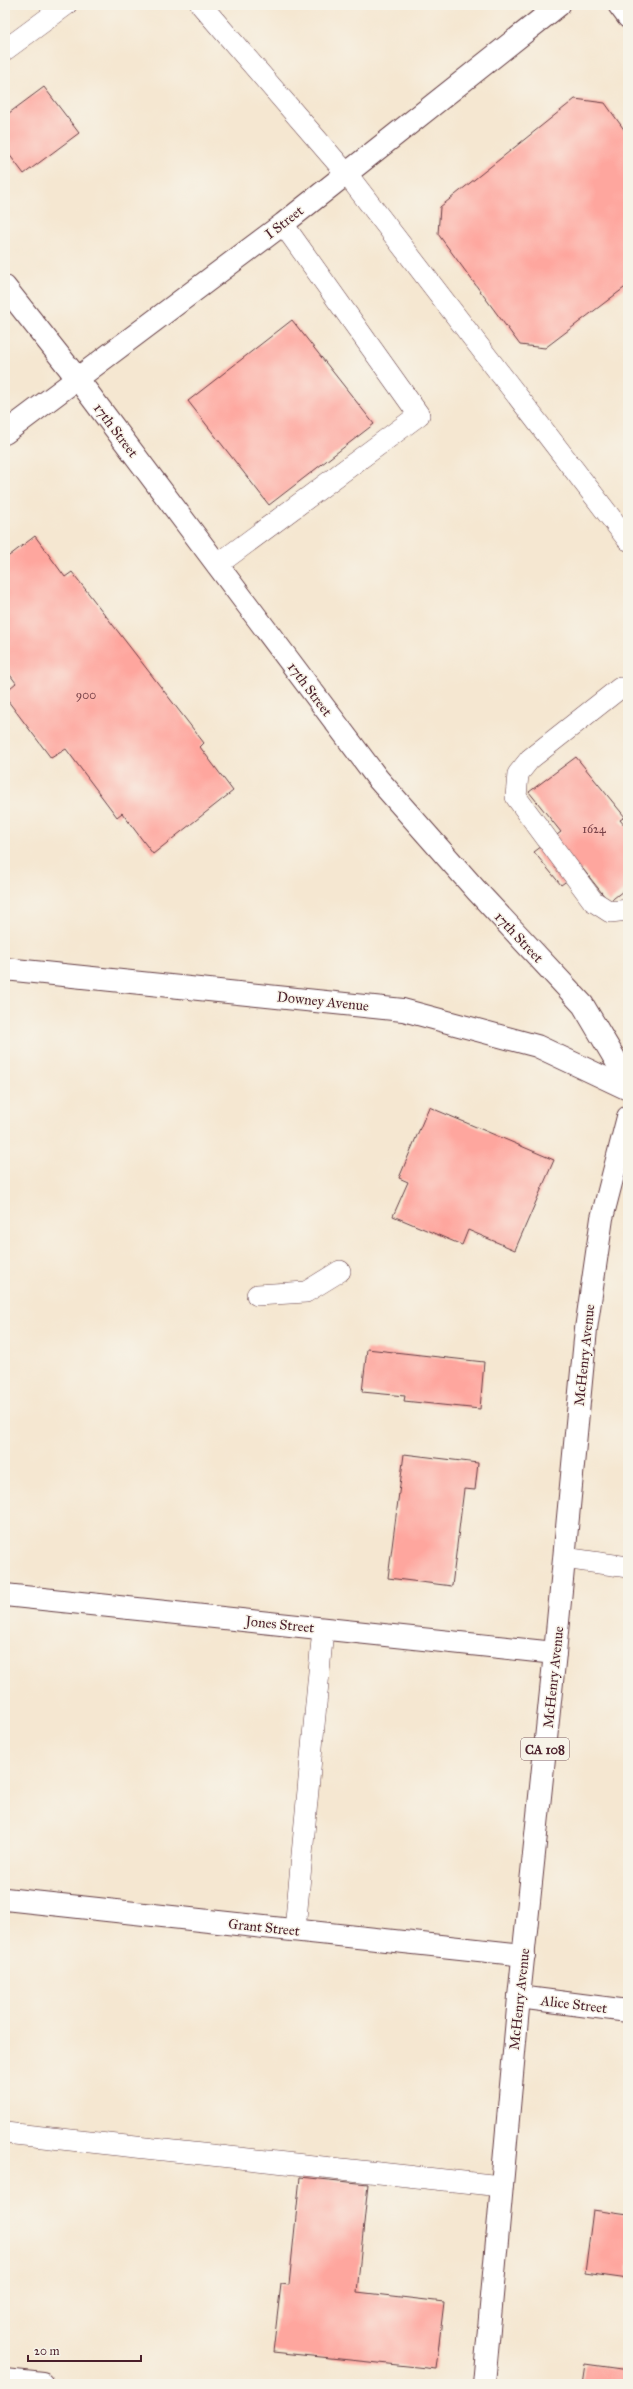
<svg xmlns="http://www.w3.org/2000/svg" width="633" height="2389" viewBox="0 0 633 2389" font-family="'IM FELL Great Primer',serif">
	<rect width="100%" height="100%" fill="#f7f3e8"/>
	<filter id="ink" filterUnits="userSpaceOnUse"><feTurbulence type="fractalNoise" baseFrequency=".025" numOctaves="2"/><feDisplacementMap in="SourceGraphic" scale="8" xChannelSelector="R" yChannelSelector="G"/><feConvolveMatrix kernelMatrix="1 2 1 2 8 2 1 2 1" color-interpolation-filters="sRGB"/></filter>
	<filter id="wash" filterUnits="userSpaceOnUse"><feTurbulence type="fractalNoise" baseFrequency=".012" numOctaves="4" result="noise"/><feDisplacementMap in="SourceGraphic" scale="16" xChannelSelector="R" yChannelSelector="G"/><feGaussianBlur stdDeviation="0.9" result="paint"/><feColorMatrix in="noise" values="0 0 0 0 0 0 0 0 0 0 0 0 0 0 0 0 0 1.4 0 .05"/><feComposite in="paint" operator="in"/></filter>
	<g filter="url(#wash)">
		<rect width="100%" height="100%" fill="#f5e7d1"/>
		<g id="blocks">
			<g fill="#fea69e">
				<polygon points="44,87 79,133 24,174 5,149 5,116"/>
				<polygon points="575,99 605,103 628,135 628,285 545,348 520,345 438,234 440,207"/>
				<polygon points="292,320 374,424 269,505 188,401"/>
				<polygon points="35,536 65,577 72,572 204,743 200,747 233,791 153,854 122,813 117,817 66,749 51,758 5,697 5,692 16,683 5,668 5,559"/>
				<polygon points="576,757 625,817 620,820 625,826 628,824 628,887 609,902 583,869 561,885 534,852 561,832 529,792"/>
				<polygon points="429,1107 554,1160 515,1250 468,1230 462,1245 393,1216 408,1182 399,1178"/>
				<polygon points="367,1349 484,1362 480,1409 404,1401 405,1396 362,1392"/>
				<polygon points="404,1454 478,1463 475,1490 464,1489 452,1586 388,1578"/>
				<polygon points="300,2177 368,2184 357,2292 444,2302 436,2369 273,2352 281,2284 289,2285"/>
				<polygon points="593,2210 628,2215 628,2279 585,2273"/>
				<polygon points="585,2364 628,2370 628,2384 582,2384"/>
			</g>
		</g>
	</g>
	<g filter="url(#ink)">
		<use href="#blocks" fill-opacity="0" stroke="#643d44" stroke-width="1"/>
		<g fill="none" stroke-linecap="round" stroke-linejoin="round">
			<defs>
				<g id="lane">
					<polyline points="201,5 346,173 628,540"/>
					<polyline points="5,50 66,5"/>
					<polyline points="217,565 419,415 283,224"/>
					<polyline points="620,688 530,759 518,774 516,797 593,901 610,912 628,910"/>
					<polyline points="257,1295 306,1292 340,1271"/>
					<polyline points="564,1558 628,1567"/>
					<polyline points="295,1930 323,1629"/>
					<polyline points="5,2133 501,2186"/>
				</g>
				<g id="street">
					<polyline points="619,5 628,17"/>
					<polyline points="5,1595 555,1653"/>
					<polyline points="5,1899 524,1955"/>
					<polyline points="519,1997 628,2011"/>
					<polyline points="5,2380 43,2384"/>
				</g>
				<g id="secondary">
					<polyline points="5,287 77,378 378,779 476,890 583,1005 628,1081"/>
					<polyline points="5,433 283,224 559,5"/>
					<polyline points="5,969 403,1010 537,1046 628,1089"/>
				</g>
				<polyline id="primary" points="484,2384 519,1997 555,1653 586,1329 602,1218 628,1117"/>
			</defs>
			<use href="#lane" stroke="#643d44" stroke-width="22"/>
			<use href="#street" stroke="#643d44" stroke-width="24"/>
			<use href="#secondary" stroke="#643d44" stroke-width="24"/>
			<use href="#primary" stroke="#643d44" stroke-width="24"/>
			<use href="#lane" stroke="#fff" stroke-width="21"/>
			<use href="#street" stroke="#fff" stroke-width="22"/>
			<use href="#secondary" stroke="#fff" stroke-width="22"/>
			<use href="#primary" stroke="#fff" stroke-width="22"/>
		</g>
	</g>
	<g text-anchor="middle" stroke-width="3" stroke-linejoin="round" paint-order="stroke">
		<g font-size="12" fill="#774148">
			<text x="86" y="699">900</text>
			<text x="594" y="833">1624</text>
		</g>
		<rect fill="#f7f3e8" stroke="#7e5f64" stroke-width="1" x="521" y="1738" width="48" height="22" rx="3"/>
		<g font-size="13" font-weight="bold" fill="#4a1f2b">
			<text x="545" y="1754">CA 108</text>
		</g>
		<g font-size="14" fill="#4a1f2b" stroke="#f7f3e8">
			<text transform="translate(284 222) rotate(-38)" y="5">I Street</text>
			<text transform="translate(116 430) rotate(53)" y="5">17th Street</text>
			<text transform="translate(310 689) rotate(53)" y="5">17th Street</text>
			<text transform="translate(519 937) rotate(47)" y="5">17th Street</text>
			<text transform="translate(323 1001) rotate(6)" y="5">Downey Avenue</text>
			<text transform="translate(584 1355) rotate(-84)" y="5">McHenry Avenue</text>
			<text transform="translate(280 1624) rotate(6)" y="5">Jones Street</text>
			<text transform="translate(553 1677) rotate(-84)" y="5">McHenry Avenue</text>
			<text transform="translate(264 1927) rotate(6)" y="5">Grant Street</text>
			<text transform="translate(519 1999) rotate(-84)" y="5">McHenry Avenue</text>
			<text transform="translate(574 2004) rotate(7)" y="5">Alice Street</text>
		</g>
	</g>
	<rect width="633" height="2389" fill="none" stroke="#f7f3e8" stroke-width="20"/>
	<path d="M28 2355v6h113v-6" fill="none" stroke="#4a1f2b" stroke-width="2"/>
	<text x="34" y="2355" font-size="12" fill="#4a1f2b" stroke="#f7f3e8" stroke-width="3" paint-order="stroke">20 m</text>
</svg>
